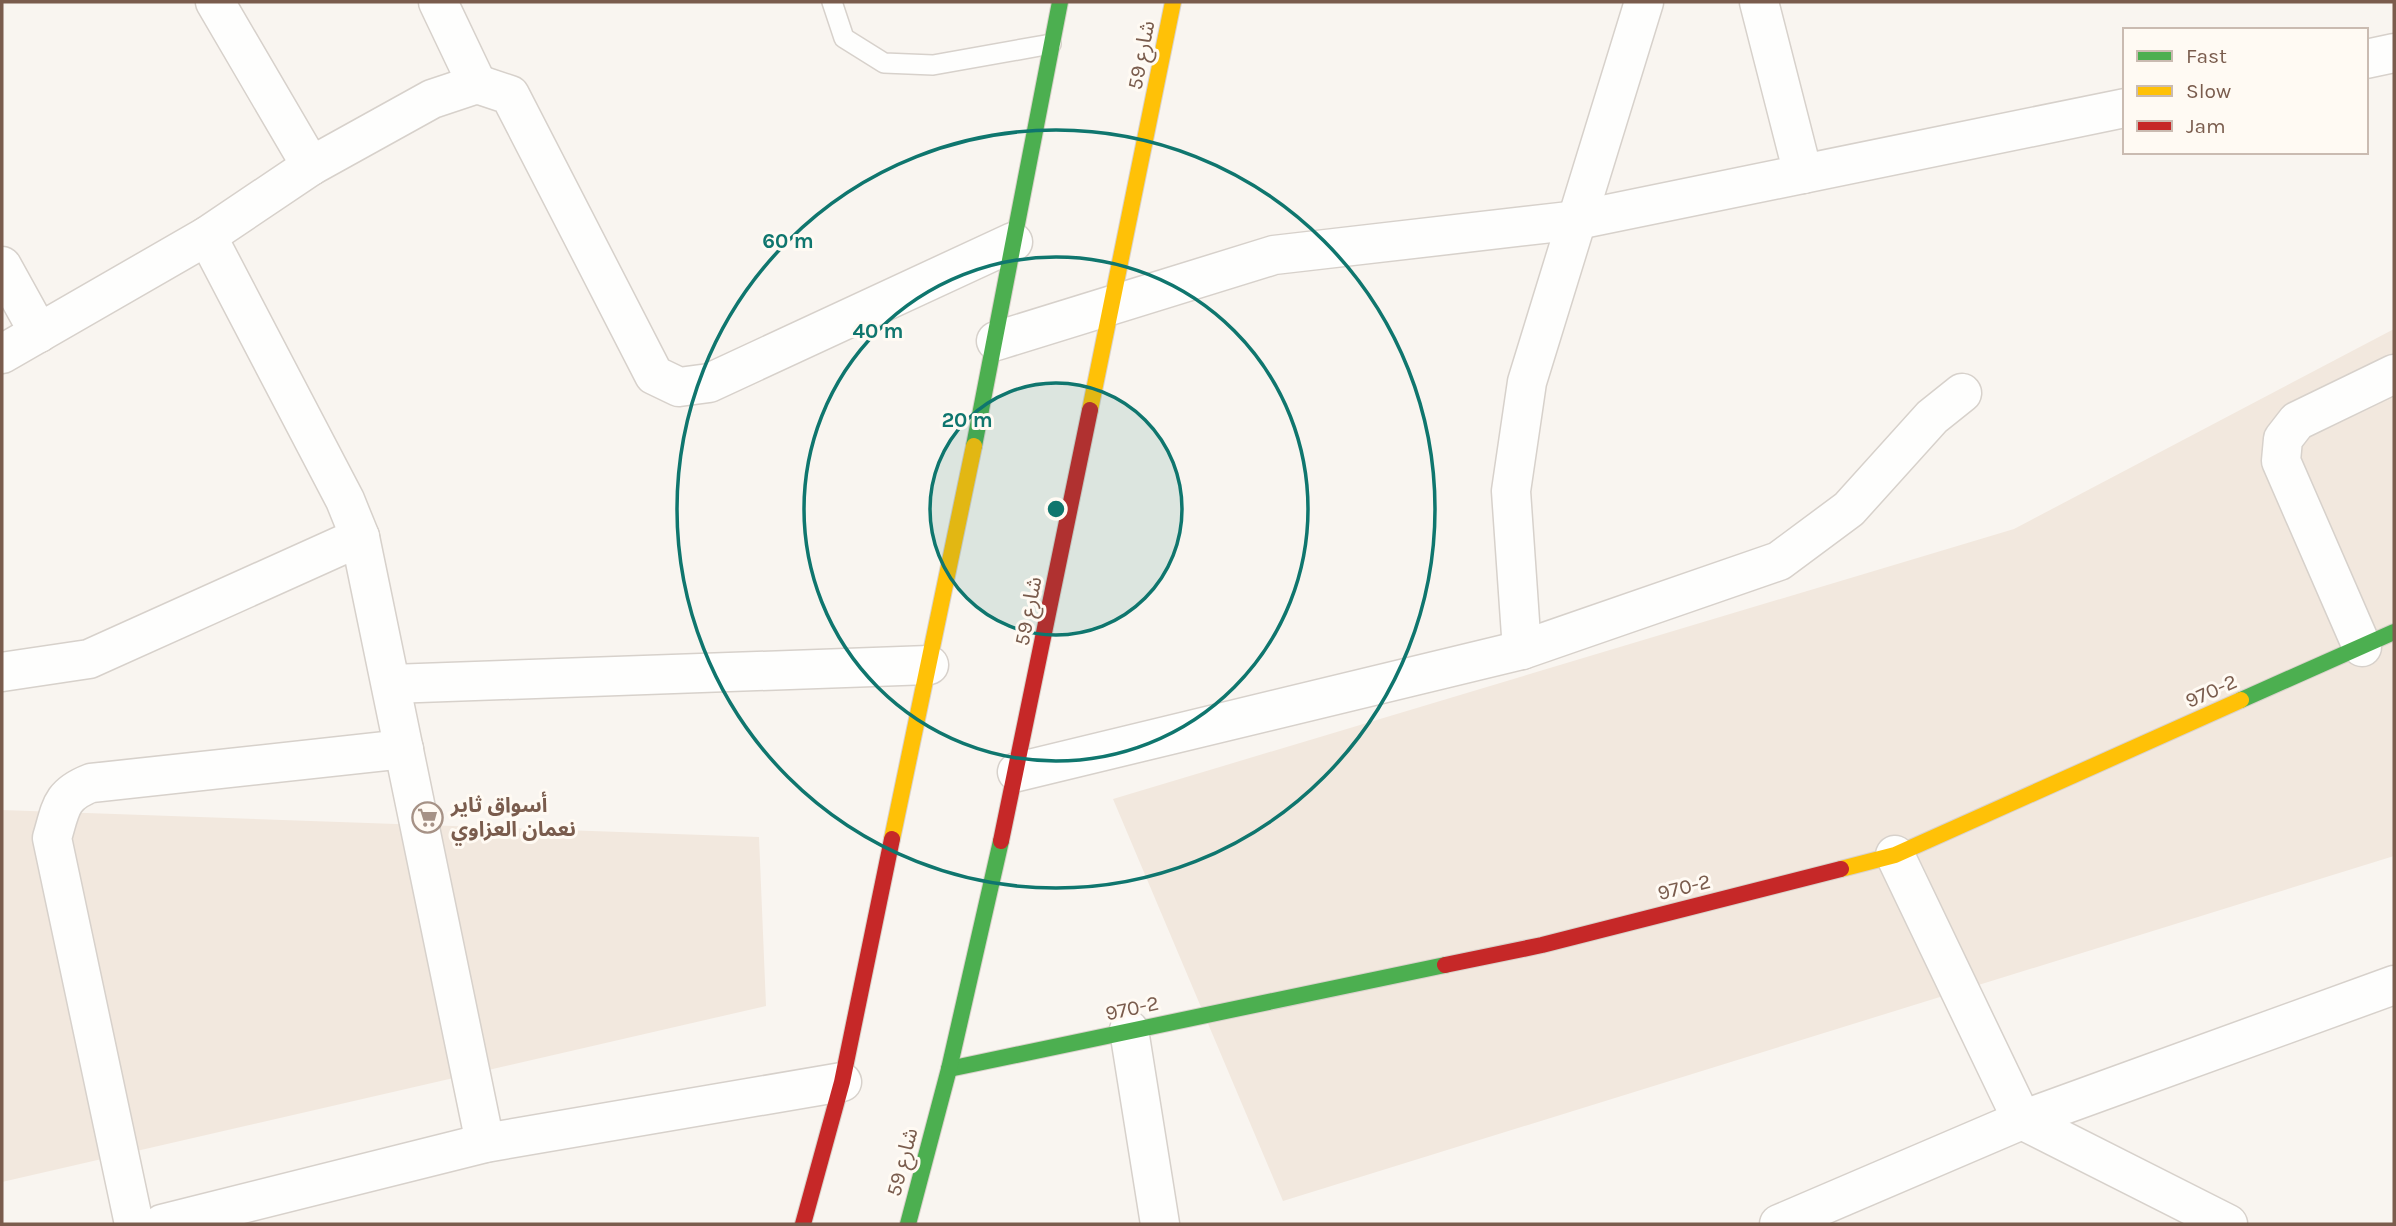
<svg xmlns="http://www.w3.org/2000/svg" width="2396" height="1226" viewBox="0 0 2396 1226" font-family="Karla,'Noto Sans Arabic',sans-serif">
	<rect width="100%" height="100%" fill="#f9f5f0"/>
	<g fill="#f2e8de">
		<polygon points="2394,329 2394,856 1283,1201 1113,799 2014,529"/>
		<polygon points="2,810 759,837 766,1006 2,1182"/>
	</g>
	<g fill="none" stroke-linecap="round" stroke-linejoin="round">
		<defs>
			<polyline id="lane" points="832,2 844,38 884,63 933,65 1051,44"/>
			<g id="street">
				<polyline points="215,2 311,166"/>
				<polyline points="438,2 477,84"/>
				<polyline points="1759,2 1803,174"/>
				<polyline points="2366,59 2394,53"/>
				<polyline points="207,236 345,500 360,537 485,1143"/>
				<polyline points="2,266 39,333"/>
				<polyline points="996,341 1274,255 1578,220 2125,108"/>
				<polyline points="2,354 207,236 311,166 432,99 477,84 510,95 654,375 679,387 709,383 1013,242"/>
				<polyline points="2362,647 2281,461 2283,439 2297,421 2394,374"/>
				<polyline points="1522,650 1511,491 1527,382 1644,2"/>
				<polyline points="2,672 89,659 360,537"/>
				<polyline points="391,684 929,665"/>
				<polyline points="1017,772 1522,650 1779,561 1849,509 1932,417 1962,393"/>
				<polyline points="1895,855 2022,1120 2228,1224"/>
				<polyline points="1129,1030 1160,1224"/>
				<path d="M134,1224l-82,-386c9,-30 8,-43 39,-55l313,-34"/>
				<polyline points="162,1224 485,1143 842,1082"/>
				<polyline points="1779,1224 2022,1120 2394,985"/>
			</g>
			<g id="fast">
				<polyline points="974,446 1060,2"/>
				<polyline points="2241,700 2394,632"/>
				<polyline points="949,1069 1445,965"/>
				<polyline points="908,1224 949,1069 1001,841"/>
			</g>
			<g id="slow">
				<polyline points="1090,410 1173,2"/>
				<polyline points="892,839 974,446"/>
				<polyline points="1841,869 1895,855 2241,700"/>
			</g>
			<g id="jam">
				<polyline points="1001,841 1090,410"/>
				<polyline points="1445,965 1542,945 1841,869"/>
				<polyline points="803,1224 842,1082 892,839"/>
			</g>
		</defs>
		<use href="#lane" stroke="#d7d1cb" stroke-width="22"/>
		<use href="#street" stroke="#d7d1cb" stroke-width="41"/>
		<use href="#fast" stroke="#d9d2cb" stroke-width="18"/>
		<use href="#slow" stroke="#d9d2cb" stroke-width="18"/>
		<use href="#jam" stroke="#d9d2cb" stroke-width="18"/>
		<use href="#lane" stroke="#fefefd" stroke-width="19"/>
		<use href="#street" stroke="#fefefd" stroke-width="38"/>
		<use href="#fast" stroke="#4caf50" stroke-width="16"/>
		<use href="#slow" stroke="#ffc107" stroke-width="16"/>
		<use href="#jam" stroke="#c62828" stroke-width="16"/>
	</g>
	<circle cx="1056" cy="509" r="126" fill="#0f766e" fill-opacity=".12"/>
	<g fill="none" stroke="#0f766e" stroke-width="3.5">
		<circle cx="1056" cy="509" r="126"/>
		<circle cx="1056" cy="509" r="252"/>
		<circle cx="1056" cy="509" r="379"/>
	</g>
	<defs>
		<symbol id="supermarket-ring" viewBox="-11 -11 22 22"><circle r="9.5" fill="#fffaf3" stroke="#a69286" stroke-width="1.5"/><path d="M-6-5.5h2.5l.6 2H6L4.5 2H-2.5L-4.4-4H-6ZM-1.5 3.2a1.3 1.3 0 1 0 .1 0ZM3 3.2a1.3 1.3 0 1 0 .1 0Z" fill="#a69286"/></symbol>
	</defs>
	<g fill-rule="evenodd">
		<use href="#supermarket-ring" x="410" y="800" width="35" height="35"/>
	</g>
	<g text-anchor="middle" stroke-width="6" stroke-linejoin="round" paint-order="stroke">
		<g font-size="21" fill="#7a5c4d" stroke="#fffaf3">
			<text transform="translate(1141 55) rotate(-79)" y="7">شارع 59</text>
			<text transform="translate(1028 611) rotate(-79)" y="7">شارع 59</text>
			<text transform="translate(2211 691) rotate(-24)" y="7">970-2</text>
			<text transform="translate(1684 887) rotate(-14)" y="7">970-2</text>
			<text transform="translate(1132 1008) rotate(-12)" y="7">970-2</text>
			<text transform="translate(902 1162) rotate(-75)" y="7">شارع 59</text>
		</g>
		<g font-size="21" font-weight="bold" fill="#7a5c4d" stroke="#fffaf3" text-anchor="start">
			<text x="451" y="812">أسواق ثاير<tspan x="451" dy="24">نعمان العزاوي</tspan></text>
		</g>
	</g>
	<circle cx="1056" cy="509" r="10" fill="#0f766e" stroke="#fffaf3" stroke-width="3.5"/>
	<g font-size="21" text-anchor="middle" font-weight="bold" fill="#0f766e" stroke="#fffaf3" stroke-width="6" stroke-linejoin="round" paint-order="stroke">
		<text x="788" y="248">60 m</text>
		<text x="878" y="338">40 m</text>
		<text x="967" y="427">20 m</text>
	</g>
	<rect width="2396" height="1226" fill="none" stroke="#7a5c4d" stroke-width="7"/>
	<rect x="2123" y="28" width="245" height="126" fill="#fffaf3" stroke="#cabbb1" stroke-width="2"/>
	<rect x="2137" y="51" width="35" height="10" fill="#4caf50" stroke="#cabbb1" stroke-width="2"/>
	<text x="2186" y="63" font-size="21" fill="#7a5c4d">Fast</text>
	<rect x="2137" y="86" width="35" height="10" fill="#ffc107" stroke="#cabbb1" stroke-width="2"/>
	<text x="2186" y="98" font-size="21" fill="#7a5c4d">Slow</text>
	<rect x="2137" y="121" width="35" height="10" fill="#c62828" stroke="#cabbb1" stroke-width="2"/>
	<text x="2186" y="133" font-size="21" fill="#7a5c4d">Jam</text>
</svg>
